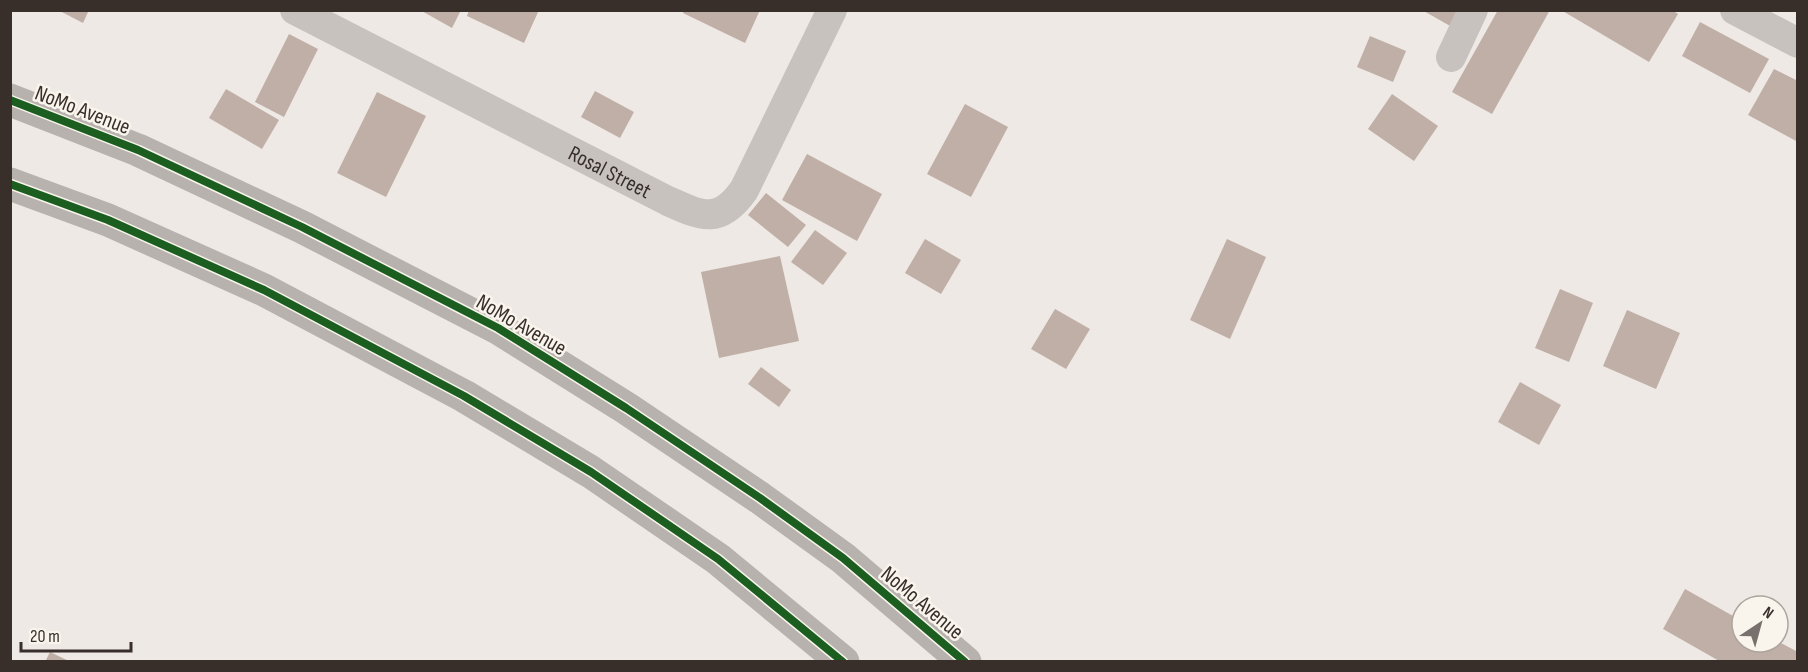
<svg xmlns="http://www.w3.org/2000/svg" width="1808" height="672" viewBox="0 0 1808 672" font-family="'Sofia Sans Condensed',sans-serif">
	<rect width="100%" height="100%" fill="#eee9e4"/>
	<g fill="#c0afa7">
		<polygon points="58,10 89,10 83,23"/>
		<polygon points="420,10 461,10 452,28"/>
		<polygon points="469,10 539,10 524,43 467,16"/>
		<polygon points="684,10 760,10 745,43 683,13"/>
		<polygon points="1422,10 1461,10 1452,27"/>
		<polygon points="1498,10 1550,10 1492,114 1452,92"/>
		<polygon points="1561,10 1672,10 1678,14 1649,62"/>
		<polygon points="1700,22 1769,59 1750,93 1682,56"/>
		<polygon points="289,34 318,49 284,117 255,102"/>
		<polygon points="1370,36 1406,51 1393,82 1357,67"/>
		<polygon points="1774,69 1798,81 1798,142 1748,115"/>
		<polygon points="226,89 279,120 262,149 209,118"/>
		<polygon points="595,91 634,112 620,138 581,117"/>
		<polygon points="377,92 426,116 386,197 337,173"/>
		<polygon points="1392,94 1438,126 1414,161 1368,129"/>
		<polygon points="965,104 1008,127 971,197 927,174"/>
		<polygon points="807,154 882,194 857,241 782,200"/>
		<polygon points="766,193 806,225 788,247 748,215"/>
		<polygon points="815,230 847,253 823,285 791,262"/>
		<polygon points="925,239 961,260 941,294 905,273"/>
		<polygon points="1227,239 1266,257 1230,339 1190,320"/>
		<polygon points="780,256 799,341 719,358 701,272"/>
		<polygon points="1560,289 1593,303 1569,362 1535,348"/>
		<polygon points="1055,309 1090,329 1066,369 1031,349"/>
		<polygon points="1627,310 1680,333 1656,389 1603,366"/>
		<polygon points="761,367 791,390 779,407 748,384"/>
		<polygon points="1520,382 1561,405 1539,445 1498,422"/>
		<polygon points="1685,589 1742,621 1742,642 1779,642 1798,652 1798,662 1721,662 1663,629"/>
		<polygon points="50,652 71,662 45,662"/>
	</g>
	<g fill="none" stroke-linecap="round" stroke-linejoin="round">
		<g stroke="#c7c2bd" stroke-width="30">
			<path id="s1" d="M295,10l373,191c35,16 52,23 76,-11l88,-180"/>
			<polyline points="1735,10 1798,43"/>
			<polyline points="1451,57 1473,10"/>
		</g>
		<g stroke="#b8b2ae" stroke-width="33">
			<polyline points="10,100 138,150 302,227 498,328 626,408 760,498 843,558 965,662"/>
			<polyline points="10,184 108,220 264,290 464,396 591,472 718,559 843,662"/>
		</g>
		<defs>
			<g id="cycleway">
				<polyline points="10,100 138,150 302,227 498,328 626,408 760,498 843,558 965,662"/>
				<polyline points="10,184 108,220 264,290 464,396 591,472 718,559 843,662"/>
			</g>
		</defs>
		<use href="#cycleway" stroke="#f9f4ec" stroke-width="11"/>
		<use href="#cycleway" stroke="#1b5e20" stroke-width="8"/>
	</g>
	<g text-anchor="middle" stroke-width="5" stroke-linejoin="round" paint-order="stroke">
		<g font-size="22" fill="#382f2b" stroke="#f9f4ec">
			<text transform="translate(83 109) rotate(21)" y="8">NoMo Avenue</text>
			<text dy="8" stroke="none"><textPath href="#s1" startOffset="354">Rosal Street</textPath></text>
			<text transform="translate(522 324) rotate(30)" y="8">NoMo Avenue</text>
			<text transform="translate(923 602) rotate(40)" y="8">NoMo Avenue</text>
		</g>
	</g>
	<rect width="1808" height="672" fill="none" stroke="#382f2b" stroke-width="24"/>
	<g transform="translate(1760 624) rotate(36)"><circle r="28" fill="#f9f4ec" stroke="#aca59f" stroke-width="1.5"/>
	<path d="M0-4.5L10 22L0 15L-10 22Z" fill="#78706c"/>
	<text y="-9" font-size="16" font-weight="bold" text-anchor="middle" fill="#382f2b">N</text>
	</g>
	<path d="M21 642v9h110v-9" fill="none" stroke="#382f2b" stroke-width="3"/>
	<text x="30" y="642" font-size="18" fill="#382f2b" stroke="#f9f4ec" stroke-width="4.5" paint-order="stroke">20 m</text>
</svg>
